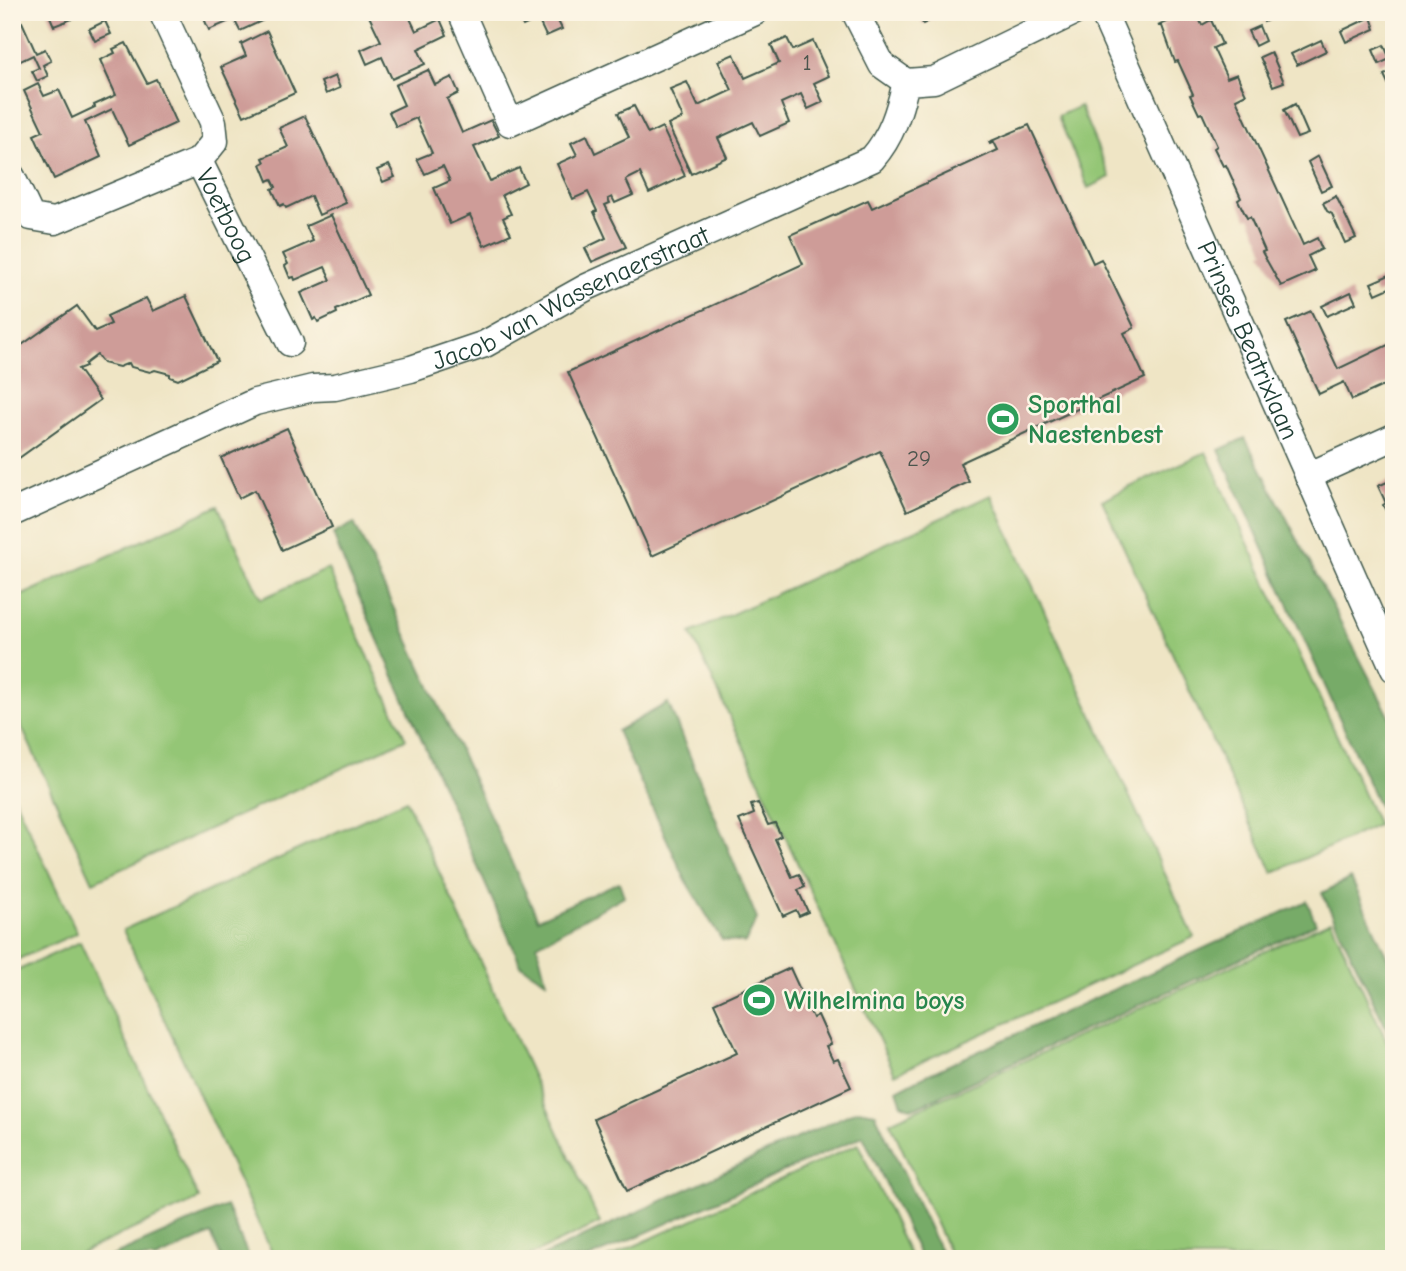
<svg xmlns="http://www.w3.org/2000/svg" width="1406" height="1271" viewBox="0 0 1406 1271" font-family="'Comic Neue',sans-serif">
	<rect width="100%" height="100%" fill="#fcf5e5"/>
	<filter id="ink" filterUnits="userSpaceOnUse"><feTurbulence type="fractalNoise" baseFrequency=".0143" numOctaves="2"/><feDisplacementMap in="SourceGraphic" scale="14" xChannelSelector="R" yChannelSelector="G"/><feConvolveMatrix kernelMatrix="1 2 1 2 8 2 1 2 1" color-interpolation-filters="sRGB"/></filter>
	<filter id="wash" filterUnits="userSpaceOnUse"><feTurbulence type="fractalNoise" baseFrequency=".00686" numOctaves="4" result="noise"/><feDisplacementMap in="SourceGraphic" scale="28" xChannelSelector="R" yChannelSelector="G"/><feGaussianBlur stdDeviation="1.57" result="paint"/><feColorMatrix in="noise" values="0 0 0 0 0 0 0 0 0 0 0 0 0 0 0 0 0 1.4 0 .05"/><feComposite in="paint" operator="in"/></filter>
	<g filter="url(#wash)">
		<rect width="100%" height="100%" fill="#efe5c5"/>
		<g fill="#94c676" stroke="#5a8255" stroke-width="2">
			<polygon points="1080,106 1110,177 1088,188 1058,116"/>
			<polygon points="1206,452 1378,825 1273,873 1102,500"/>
			<polygon points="991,495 1194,937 895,1074 691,633"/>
			<polygon points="218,506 261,599 328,569 406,739 93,882 12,706 12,600"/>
			<polygon points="12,793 77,933 12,962"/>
			<polygon points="406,800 600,1223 522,1259 275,1259 123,930"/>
			<polygon points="1331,921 1394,1057 1394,1249 1373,1259 952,1259 890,1122"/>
			<polygon points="80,942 199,1199 68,1259 12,1259 12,973"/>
			<polygon points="858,1144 911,1259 606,1259"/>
		</g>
		<g fill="#77ab67" stroke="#4b744e" stroke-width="2">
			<polygon points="1245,438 1394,725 1394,824 1388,826 1219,450"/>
			<polygon points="354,523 538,919 619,882 624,896 537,945 546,981 521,965 345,565 333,534"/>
			<polygon points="668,703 757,919 745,943 722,940 687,883 617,731"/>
			<polygon points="1351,878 1394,972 1394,1044 1322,893"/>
			<polygon points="1307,901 1316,924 916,1107 910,1108 902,1104 897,1090 916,1080"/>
			<polygon points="858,1110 875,1113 944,1259 921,1259 863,1136 587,1259 536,1259"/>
			<polygon points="226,1206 250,1259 222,1259 211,1234 156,1259 106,1259"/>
		</g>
		<g id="blocks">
			<g fill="#ce9c98">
				<polygon points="48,12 76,12 70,15 72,19 54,26"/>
				<polygon points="201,12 263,12 266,19 240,31 234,19 209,30"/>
				<polygon points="367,12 407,12 416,31 440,19 447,35 418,49 425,64 392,79 382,57 367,64 361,50 381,41"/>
				<polygon points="516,12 566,12 556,17 562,29 546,36 538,19 523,26"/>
				<polygon points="917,12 948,12 923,24"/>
				<polygon points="1189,12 1196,12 1202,25 1211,20 1222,44 1213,48 1227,78 1237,74 1241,84 1246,94 1236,99 1303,245 1317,238 1322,249 1308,256 1315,271 1281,286 1262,252 1265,251 1250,217 1247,218 1238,200 1241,198 1226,165 1223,166 1214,148 1217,146 1202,113 1199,114 1190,95 1193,94 1178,61 1175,62 1162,26 1158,26"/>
				<polygon points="1260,12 1286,12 1264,22"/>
				<polygon points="1371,17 1375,29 1346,42 1341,31"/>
				<polygon points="105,21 111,34 95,41 89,29"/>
				<polygon points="22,22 36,53 45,49 51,61 43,65 48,76 37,81 32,71 39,68 33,55 12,65 12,26"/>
				<polygon points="1259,26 1265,41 1255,46 1248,31"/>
				<polygon points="267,31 295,93 244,116 221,67 246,56 241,44"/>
				<polygon points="787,38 793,50 813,41 829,76 814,83 823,102 808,109 801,94 781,103 789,123 760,136 753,122 718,138 727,157 691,174 668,125 683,118 670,89 687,82 698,106 732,90 718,61 734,54 745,78 779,63 771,45"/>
				<polygon points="1321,40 1326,51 1297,65 1291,54"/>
				<polygon points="126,43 147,83 156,79 176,123 129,145 112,109 85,122 101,157 54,179 34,135 43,131 24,91 38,84 44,96 59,90 72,118 95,107 94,105 116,95 100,60 115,53 113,49"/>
				<polygon points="1384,45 1390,59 1379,64 1373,50"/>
				<polygon points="1271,52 1284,82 1273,86 1260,57"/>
				<polygon points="428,70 435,85 452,77 459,93 447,99 462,133 491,120 499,136 474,147 490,181 519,168 526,183 502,195 511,214 503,218 511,234 484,246 470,215 450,224 434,188 450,181 443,166 425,174 417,159 432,153 416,118 396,127 389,112 404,105 395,85"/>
				<polygon points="1394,70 1394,96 1384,75"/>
				<polygon points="335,76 340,88 326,94 321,82"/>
				<polygon points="1295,104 1308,134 1297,138 1284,110"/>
				<polygon points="634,106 648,134 662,127 685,176 649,193 640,173 626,180 633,195 615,203 612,197 608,199 610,203 605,205 626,247 592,262 585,248 606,238 594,212 597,211 588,192 573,199 557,164 577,155 571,143 587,135 595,153 629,137 618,113"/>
				<polygon points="305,116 346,203 319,215 311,196 286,208 284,204 280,206 272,189 276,187 272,179 268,181 261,164 265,162 263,158 288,147 279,128"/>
				<polygon points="1029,125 1093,263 1101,259 1133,325 1134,328 1124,333 1145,378 960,463 969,482 907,511 880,451 652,556 568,372 803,264 790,235 868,200 872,208 998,150 994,142 990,144 989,142"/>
				<polygon points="1318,156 1332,186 1321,191 1308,162"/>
				<polygon points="389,165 395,177 383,182 377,170"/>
				<polygon points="1336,196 1356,238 1345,243 1332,214 1327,211 1323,203"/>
				<polygon points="331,215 368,295 336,310 337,313 318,322 316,318 313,320 301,293 331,280 325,267 295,280 294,277 290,278 285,266 288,264 283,254 313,241 306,226"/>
				<polygon points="1394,273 1394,286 1376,294 1371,283"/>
				<polygon points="1351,292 1356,303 1327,316 1322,306"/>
				<polygon points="186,296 217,361 178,380 170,377 170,374 155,370 150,372 131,367 129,363 119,367 103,363 97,355 85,364 86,366 78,369 100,400 12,463 12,352 77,306 95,331 111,324 107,316 146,298 153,311"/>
				<polygon points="1311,311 1338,369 1394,342 1394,381 1352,400 1344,382 1319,394 1286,322"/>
				<polygon points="287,428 332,527 282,550 255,490 239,498 221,458"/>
				<polygon points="1394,479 1394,523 1392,523 1383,505 1386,503 1378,486"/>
				<polygon points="758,803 768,825 775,823 781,836 775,839 792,877 799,874 805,887 798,890 808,912 799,916 796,910 783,916 739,820 754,814 751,805"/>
				<polygon points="790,968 813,1018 818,1015 831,1044 826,1046 833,1061 838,1059 851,1087 627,1191 594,1119 737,1053 714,1003"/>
			</g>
		</g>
	</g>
	<g filter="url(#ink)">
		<use href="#blocks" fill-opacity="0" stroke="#3e564a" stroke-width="2"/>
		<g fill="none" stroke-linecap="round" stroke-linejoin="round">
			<defs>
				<g id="minor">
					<polyline points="461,12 510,123 755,12"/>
					<polyline points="855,12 882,65 906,82"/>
					<path id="s1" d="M1103,12l291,657"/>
					<path id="s2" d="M199,161l91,182"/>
					<polyline points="12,177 31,217 55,221 199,161 215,141 213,122 162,12"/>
					<polyline points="1308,476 1394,437"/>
					<path id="s3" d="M12,513l243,-111 58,-14 22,-1 76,-18 74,-25 102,-57 285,-128c20,-23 27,-47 34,-77l28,-2 140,-68"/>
				</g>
			</defs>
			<use href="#minor" stroke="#3e564a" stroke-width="29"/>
			<use href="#minor" stroke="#fff" stroke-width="26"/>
		</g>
	</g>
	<defs>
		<symbol id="stadium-disc" viewBox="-11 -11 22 22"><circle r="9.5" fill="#2e9e5b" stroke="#fcf5e5"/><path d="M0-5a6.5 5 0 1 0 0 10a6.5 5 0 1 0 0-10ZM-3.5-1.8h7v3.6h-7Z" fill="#fff"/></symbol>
	</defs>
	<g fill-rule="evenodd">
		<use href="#stadium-disc" x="984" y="400" width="38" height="38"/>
		<use href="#stadium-disc" x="740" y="981" width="38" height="38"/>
	</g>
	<g text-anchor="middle" stroke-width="5" stroke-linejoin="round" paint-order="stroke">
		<g font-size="23" fill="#4b554d">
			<text x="807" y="70">1</text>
			<text x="919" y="466">29</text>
		</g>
		<g font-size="26" fill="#1f3d34" stroke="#fcf5e5">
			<text dy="9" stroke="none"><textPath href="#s2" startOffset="61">Voetboog</textPath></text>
			<text dy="9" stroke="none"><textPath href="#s3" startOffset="602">Jacob van Wassenaerstraat</textPath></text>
			<text dy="9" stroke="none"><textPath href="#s1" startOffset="359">Prinses Beatrixlaan</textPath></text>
		</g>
		<g font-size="26" font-weight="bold" fill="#27864d" stroke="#fcf5e5" text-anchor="start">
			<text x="1028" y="413">Sporthal<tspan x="1028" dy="30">Naestenbest</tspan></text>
			<text x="784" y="1009">Wilhelmina boys</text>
		</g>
	</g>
	<rect width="1406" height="1271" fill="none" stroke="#fcf5e5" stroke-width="42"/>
</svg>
